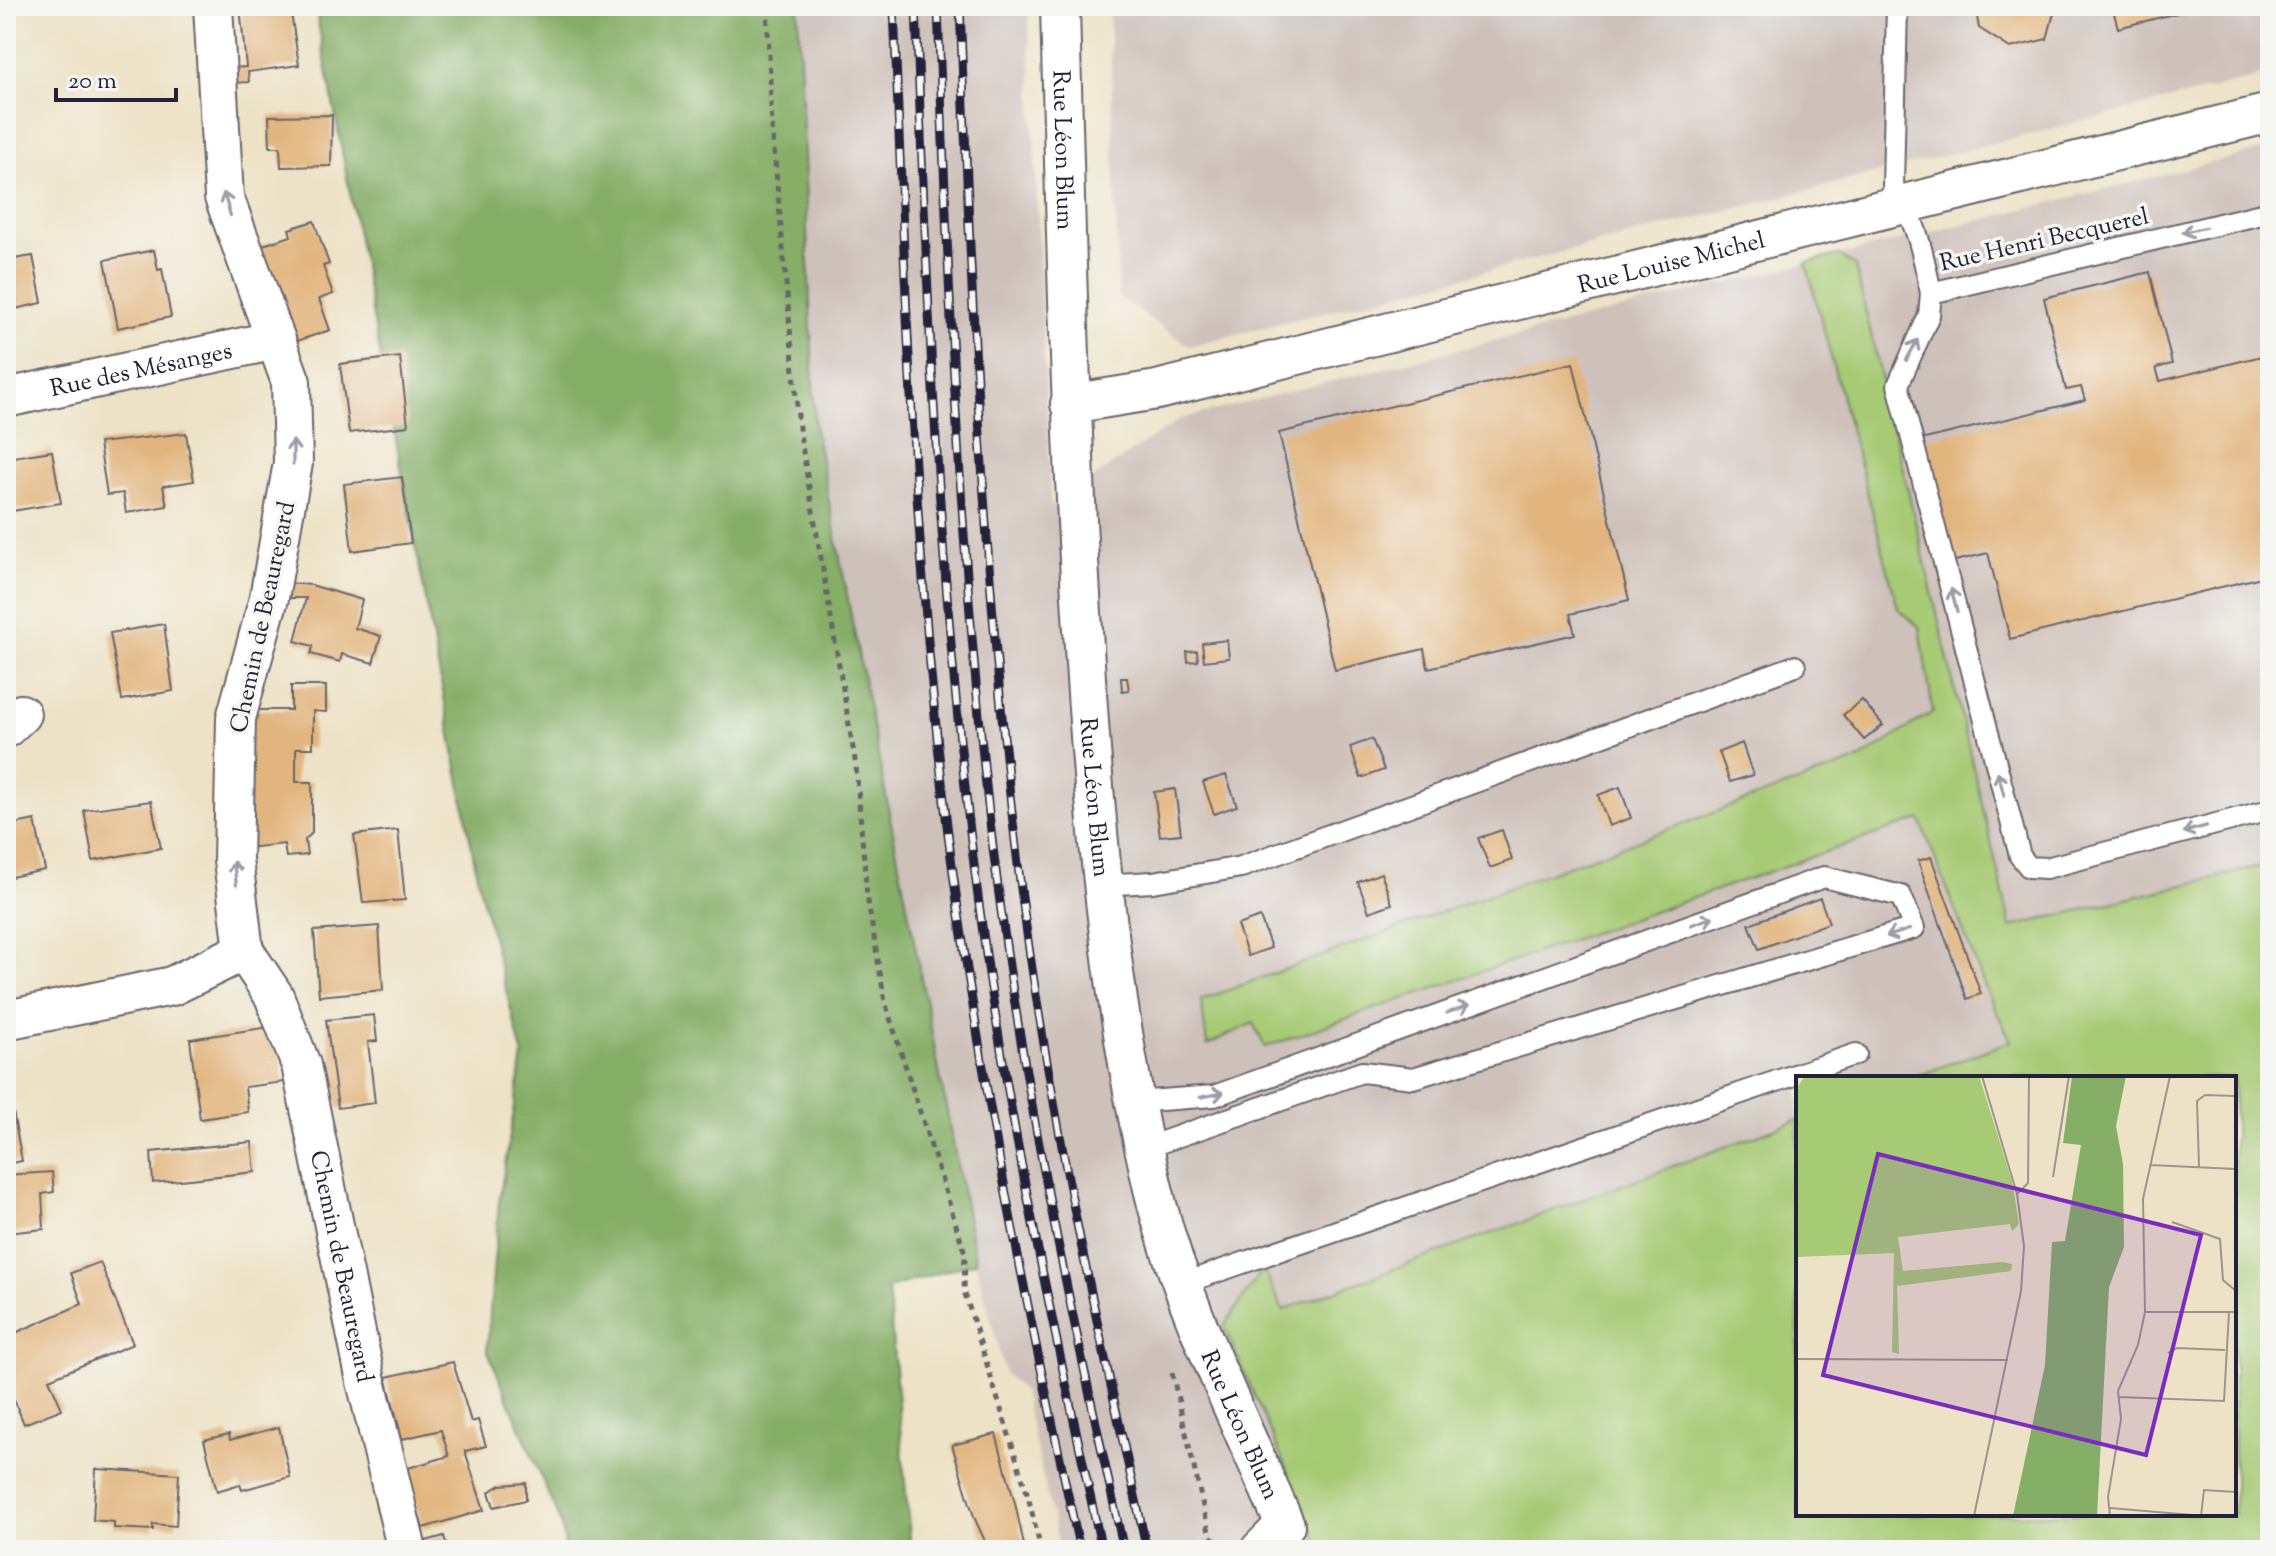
<svg xmlns="http://www.w3.org/2000/svg" width="2276" height="1556" viewBox="0 0 2276 1556" font-family="'Sorts Mill Goudy',serif">
	<rect width="100%" height="100%" fill="#f6f6f2"/>
	<filter id="ink" filterUnits="userSpaceOnUse"><feTurbulence type="fractalNoise" baseFrequency=".0125" numOctaves="2"/><feDisplacementMap in="SourceGraphic" scale="16" xChannelSelector="R" yChannelSelector="G"/><feConvolveMatrix kernelMatrix="1 2 1 2 8 2 1 2 1" color-interpolation-filters="sRGB"/></filter>
	<filter id="wash" filterUnits="userSpaceOnUse"><feTurbulence type="fractalNoise" baseFrequency=".006" numOctaves="4" result="noise"/><feDisplacementMap in="SourceGraphic" scale="32" xChannelSelector="R" yChannelSelector="G"/><feGaussianBlur stdDeviation="1.8" result="paint"/><feColorMatrix in="noise" values="0 0 0 0 0 0 0 0 0 0 0 0 0 0 0 0 0 1.4 0 .05"/><feComposite in="paint" operator="in"/></filter>
	<g filter="url(#wash)">
		<rect width="100%" height="100%" fill="#ede2c5"/>
		<g fill="#cec1ba" fill-rule="evenodd">
			<path d="M798,6h230l23,500 129,-87 1090,-271v1402h-1210l-37,-159 -18,-17 -29,-112 -161,-833zM1798,1078h436v436h-436z"/>
			<polygon points="1109,6 2270,6 2270,74 1189,346 1119,297"/>
		</g>
		<polygon fill="#a7ca74" stroke="#647658" stroke-width="2" points="1838,255 1855,266 2011,927 2270,864 2270,1550 1322,1550 1224,1326 1263,1269 1283,1310 1798,1120 1798,1514 2234,1514 2234,1078 1911,1078 2011,1041 1986,990 1920,819 1265,1047 1253,1023 1207,1045 1201,1000 1858,760 1933,712 1920,628 1898,608 1806,263"/>
		<polygon fill="#85ae66" stroke="#546850" stroke-width="2" points="315,6 798,6 815,429 976,1262 888,1288 911,1550 566,1550 561,1524 487,1349 499,1201 523,1056 479,886"/>
		<g id="blocks">
			<g fill="#e2b57e">
				<polygon points="240,6 290,6 299,65 248,72 249,82 232,83 231,68 246,67"/>
				<polygon points="1975,6 2076,6 2076,7 2054,13 2047,39 2010,48 1979,28"/>
				<polygon points="2112,6 2201,6 2201,7 2118,28"/>
				<polygon points="332,115 331,166 281,167 280,147 270,147 269,116"/>
				<polygon points="314,221 329,264 323,266 333,294 319,299 330,330 294,342 260,246 291,236 289,229"/>
				<polygon points="154,250 158,270 162,269 171,317 118,328 105,260"/>
				<polygon points="14,255 14,259 33,256 42,303 6,311 6,256"/>
				<polygon points="2150,272 2172,364 2156,368 2160,381 2270,354 2270,575 2010,639 1988,553 1951,562 1921,440 2085,400 2081,387 2066,390 2044,298"/>
				<polygon points="400,357 408,426 349,433 340,364"/>
				<polygon points="1573,363 1629,600 1570,614 1575,634 1428,668 1424,649 1335,670 1279,433"/>
				<polygon points="186,433 194,481 163,486 167,506 126,513 123,493 107,495 99,443"/>
				<polygon points="52,451 61,503 6,512 6,458"/>
				<polygon points="402,477 411,543 352,551 344,484"/>
				<polygon points="285,583 311,585 362,600 355,628 381,636 373,663 342,654 340,662 311,654 313,646 295,641 306,598 282,598"/>
				<polygon points="164,624 173,691 122,700 110,633"/>
				<polygon points="1227,640 1229,658 1204,661 1202,643"/>
				<polygon points="1197,651 1198,661 1188,662 1187,652"/>
				<polygon points="1121,678 1127,678 1129,690 1122,691"/>
				<polygon points="291,686 326,686 326,712 313,711 313,748 296,748 296,782 312,782 312,833 305,840 307,855 286,857 284,844 245,848 249,710 291,710"/>
				<polygon points="1862,700 1883,725 1864,740 1843,715"/>
				<polygon points="1372,739 1384,770 1361,778 1350,747"/>
				<polygon points="1742,743 1753,775 1730,782 1719,752"/>
				<polygon points="1226,775 1237,806 1214,814 1203,782"/>
				<polygon points="1620,787 1631,818 1609,826 1598,795"/>
				<polygon points="1175,789 1181,834 1160,836 1154,792"/>
				<polygon points="151,801 161,848 93,861 84,810"/>
				<polygon points="35,820 45,870 6,878 6,826"/>
				<polygon points="398,830 405,900 363,903 354,835"/>
				<polygon points="1502,830 1512,860 1490,868 1478,838"/>
				<polygon points="1931,857 1981,994 1967,999 1918,861"/>
				<polygon points="1381,873 1392,904 1369,912 1358,882"/>
				<polygon points="1820,898 1829,923 1759,949 1749,924"/>
				<polygon points="1260,917 1271,948 1248,956 1237,925"/>
				<polygon points="379,926 383,990 319,996 314,931"/>
				<polygon points="374,1015 377,1041 368,1042 375,1103 338,1108 326,1020"/>
				<polygon points="270,1027 281,1056 284,1082 245,1087 248,1112 200,1119 190,1039"/>
				<polygon points="13,1112 22,1161 6,1164 6,1113"/>
				<polygon points="252,1142 255,1172 153,1183 151,1152"/>
				<polygon points="52,1172 54,1192 42,1194 44,1229 6,1233 6,1175"/>
				<polygon points="100,1262 133,1344 49,1379 62,1409 24,1424 6,1380 6,1337 82,1304 71,1273"/>
				<polygon points="453,1362 471,1422 478,1420 486,1446 465,1451 484,1510 423,1528 405,1469 449,1456 441,1430 402,1439 386,1377"/>
				<polygon points="279,1427 290,1477 242,1490 240,1484 217,1491 204,1440 229,1434 230,1440"/>
				<polygon points="996,1434 1015,1503 1025,1550 989,1550 974,1517 952,1445"/>
				<polygon points="96,1469 179,1474 176,1526 153,1524 153,1530 114,1528 114,1522 93,1520"/>
				<polygon points="526,1483 526,1500 494,1507 489,1492 501,1485"/>
				<polygon points="444,1536 448,1550 429,1550 426,1541"/>
			</g>
		</g>
	</g>
	<g filter="url(#ink)">
		<use href="#blocks" fill-opacity="0" stroke="#69656b" stroke-width="2"/>
		<g fill="none" stroke-linecap="round" stroke-linejoin="round">
			<defs>
				<g id="service">
					<path d="M1897,6l-4,181c24,32 30,68 38,106l339,-81"/>
					<polyline points="1931,293 1929,315 1898,385 2020,856 2029,867 2046,868 2270,810"/>
					<polyline points="1100,885 1153,882 1241,867 1795,666"/>
					<polyline points="1135,1102 1214,1096 1824,877 1901,896 1914,928 1413,1078 1362,1072 1145,1148"/>
					<polyline points="1184,1283 1856,1054"/>
				</g>
				<g id="minor">
					<path id="s1" d="M213,6l11,191 67,185 2,81 -24,135 -33,120 -3,142 11,91 30,45 27,69 65,316 41,169"/>
					<path id="s2" d="M1060,6c5,203 10,405 22,607 11,193 27,383 70,571 26,114 87,234 133,341l-25,25"/>
					<path id="s3" d="M6,398l270,-58"/>
					<path id="s4" d="M1070,404l87,-14 1113,-277"/>
					<polyline points="6,728 21,714"/>
					<polyline points="6,1020 172,986 244,951"/>
				</g>
			</defs>
			<use href="#service" stroke="#69656b" stroke-width="24"/>
			<use href="#minor" stroke="#69656b" stroke-width="42"/>
			<g stroke="#69656b" stroke-width="5" stroke-dasharray="6 6" stroke-linecap="butt">
				<polyline points="767,6 772,127 799,428 856,766 867,896 885,1002 965,1253 964,1291 1028,1496 1041,1550"/>
				<polyline points="1172,1373 1210,1536 1222,1545"/>
			</g>
			<use href="#service" stroke="#fff" stroke-width="20"/>
			<use href="#minor" stroke="#fff" stroke-width="38"/>
			<defs>
				<g id="rail">
					<path d="M894,6c11,286 21,575 58,859 31,231 78,458 128,685"/>
					<path d="M916,6c11,299 24,601 63,898 29,217 76,432 123,646"/>
					<path d="M938,6c9,263 21,527 49,789 27,254 81,506 137,755"/>
					<path d="M960,6c11,292 24,585 60,875 28,225 78,448 127,669"/>
				</g>
			</defs>
			<use href="#rail" stroke="#22223b" stroke-width="9"/>
			<use href="#rail" stroke="#f6f6f2" stroke-width="6" stroke-dasharray="18" stroke-linecap="butt"/>
		</g>
		<defs><path id="oneway-shaft" d="M-6 0H5M1.5-3L5.5 0L1.5 3" fill="none" stroke-width="1.6" stroke-linecap="round" stroke-linejoin="round" transform="scale(2)"/></defs>
		<g stroke="#9c9ca7">
			<use href="#oneway-shaft" transform="translate(227 204) rotate(-107)"/>
			<use href="#oneway-shaft" transform="translate(2194 230) rotate(167)"/>
			<use href="#oneway-shaft" transform="translate(1912 350) rotate(-62)"/>
			<use href="#oneway-shaft" transform="translate(293 452) rotate(-90)"/>
			<use href="#oneway-shaft" transform="translate(1954 600) rotate(-105)"/>
			<use href="#oneway-shaft" transform="translate(2001 784) rotate(-105)"/>
			<use href="#oneway-shaft" transform="translate(2195 829) rotate(165)"/>
			<use href="#oneway-shaft" transform="translate(235 873) rotate(-97)"/>
			<use href="#oneway-shaft" transform="translate(1702 921) rotate(-20)"/>
			<use href="#oneway-shaft" transform="translate(1898 933) rotate(163)"/>
			<use href="#oneway-shaft" transform="translate(1458 1009) rotate(-20)"/>
			<use href="#oneway-shaft" transform="translate(1212 1095) rotate(-11)"/>
		</g>
	</g>
	<g text-anchor="middle" stroke-width="7" stroke-linejoin="round" paint-order="stroke">
		<g font-size="24" fill="#22223b" stroke="#f6f6f2">
			<text dy="8" stroke="none"><textPath href="#s2" startOffset="144">Rue Léon Blum</textPath></text>
			<text transform="translate(2044 239) rotate(-13)" y="8">Rue Henri Becquerel</text>
			<text dy="8" stroke="none"><textPath href="#s4" startOffset="618">Rue Louise Michel</textPath></text>
			<text dy="8" stroke="none"><textPath href="#s3" startOffset="138">Rue des Mésanges</textPath></text>
			<text transform="translate(262 617) rotate(-78)" y="8">Chemin de Beauregard</text>
			<text dy="8" stroke="none"><textPath href="#s2" startOffset="792">Rue Léon Blum</textPath></text>
			<text dy="8" stroke="none"><textPath href="#s1" startOffset="1298">Chemin de Beauregard</textPath></text>
			<text dy="8" stroke="none"><textPath href="#s2" startOffset="1440">Rue Léon Blum</textPath></text>
		</g>
	</g>
	<g transform="translate(1796 1076)">
		<rect width="440" height="440" fill="#ede2c5"/>
		<path d="M9,0h174l33,105 7,43 -7,7 -2,-7 -112,13 5,34 100,-9 9,2 -1,7 -114,15 2,68 -7,-2 2,-99 -98,4v-168z" fill="#a7ca74"/>
		<path d="M276,0h54l-10,50 7,38 1,83 -15,40 -12,229h-84l32,-151 7,-123 13,-1 16,-96 -18,-2z" fill="#85ae66"/>
		<path fill="none" stroke="#9c958e" stroke-width="2" d="M186,0l35,118M354,89l86,4M403,91l-2,-66 8,-6 31,1M257,101l16,-101M376,146l48,17 3,41 13,11M349,236h91M372,277l9,-5 48,2M0,283l212,1M323,321l105,4 5,-89M314,432l94,8M178,440l47,-225 3,-45 -7,-52 11,-11 1,-107M314,440l-2,-19 13,-78 -3,-28 20,-46 7,-33 -2,-113 27,-123M405,440l3,-26 32,2"/>
		<path fill="#7b2cbf" fill-opacity="0.15" stroke="#7b2cbf" stroke-width="4" d="M82,78l323,81 -55,220 -323,-80z"/>
		<rect width="440" height="440" fill="none" stroke="#22223b" stroke-width="4"/>
	</g>
	<rect width="2276" height="1556" fill="none" stroke="#f6f6f2" stroke-width="32"/>
	<path d="M56 88v12h120v-12" fill="none" stroke="#22223b" stroke-width="4"/>
	<text x="68" y="88" font-size="24" fill="#22223b" stroke="#f6f6f2" stroke-width="6" paint-order="stroke">20 m</text>
</svg>
